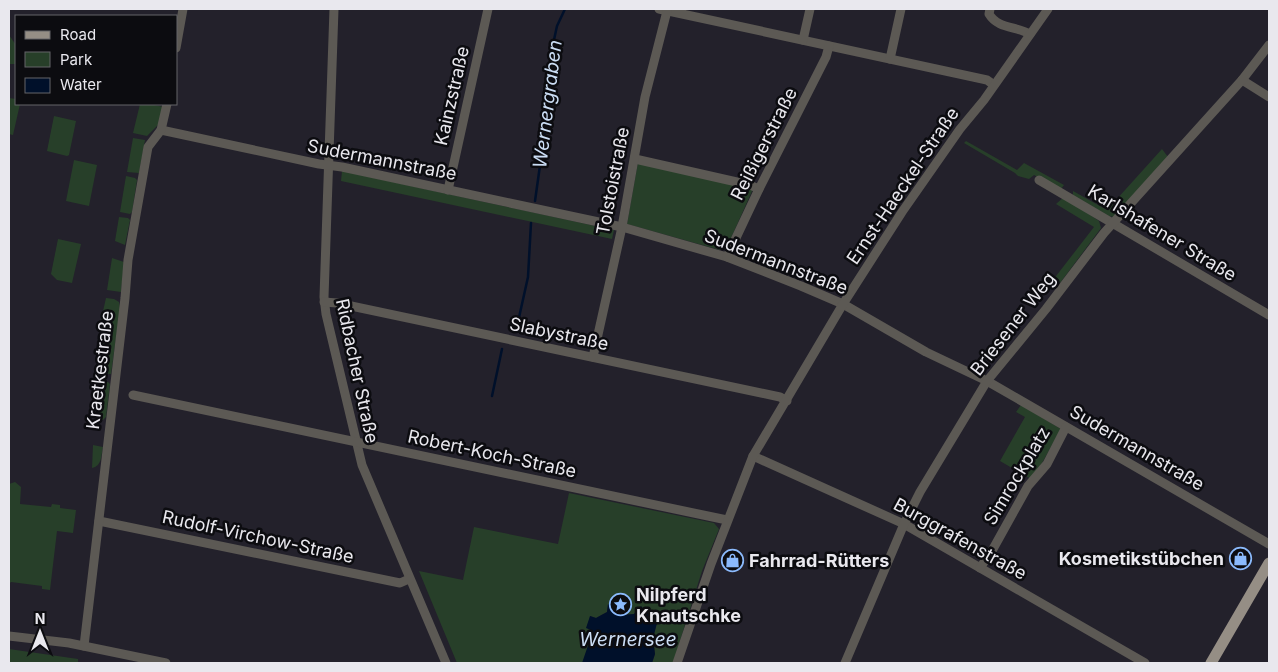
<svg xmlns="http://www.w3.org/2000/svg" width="1278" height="672" viewBox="0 0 1278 672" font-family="Inter,sans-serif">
	<rect width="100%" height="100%" fill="#23212b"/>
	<g fill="#273f29">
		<polygon points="9,35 16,45 16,64 9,64"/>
		<polygon points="9,98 16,99 16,104 20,104 13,135 9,134"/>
		<polygon points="140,104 149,104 164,107 159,124 147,136 133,133"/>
		<polygon points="54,116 76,121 69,155 67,156 47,151"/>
		<polygon points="133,138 145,140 139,173 127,172"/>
		<polygon points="966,141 1017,170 1024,163 1064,185 1061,189 1034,175 1029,179 1018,176 1015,173 964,143"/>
		<polygon points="1162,149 1168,157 1114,217 1109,216 1073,195 1073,191 1107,210"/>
		<polygon points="74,160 97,165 89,206 66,201"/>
		<polygon points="638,162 753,189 727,247 720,250 627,224"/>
		<polygon points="342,171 614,230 612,239 341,181"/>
		<polygon points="126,176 135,178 137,180 132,212 130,214 120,212"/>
		<polygon points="1064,197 1099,221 1101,228 1060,283 1053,280 1094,227 1056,204"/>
		<polygon points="119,217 128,218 130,220 125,245 115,241"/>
		<polygon points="58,239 81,244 72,283 57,280 51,274"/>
		<polygon points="112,258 124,262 121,292 107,290"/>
		<polygon points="106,298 114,299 119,302 120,309 111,374 97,373 101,320"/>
		<polygon points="97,382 108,382 110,384 106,417 103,420 95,420"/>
		<polygon points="1021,405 1061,429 1042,463 1031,479 1000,461 1025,417 1016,412"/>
		<path d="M93,445l10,2c-2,9 -1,19 -11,21z"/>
		<polygon points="15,482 21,487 20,504 51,507 52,504 60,505 60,508 76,510 73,533 57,531 50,590 42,589 42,586 11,582 9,584 9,484"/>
		<polygon points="569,493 714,523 719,529 702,571 673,663 652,663 655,654 653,638 657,623 641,607 634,614 622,615 608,605 607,612 596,618 590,616 593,631 583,663 457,663 419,571 463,580 474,527 558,544"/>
		<polygon points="9,649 78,659 78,663 9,663"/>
	</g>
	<polygon fill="#00102a" points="608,604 617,607 622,615 634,614 641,606 657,623 653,638 655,654 652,663 582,663 593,631 586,628 590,616 596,618 607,612"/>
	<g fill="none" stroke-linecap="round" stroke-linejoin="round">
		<g stroke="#00102a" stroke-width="2.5">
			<polyline points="535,201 553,73 552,49 557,26 565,9"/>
			<polyline points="516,331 528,277 531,223"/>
			<polyline points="492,396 502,349"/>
		</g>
		<g stroke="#5c5954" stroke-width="9">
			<polyline points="334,9 324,297 326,314 362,465 446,663"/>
			<polyline points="659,9 987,80 994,85"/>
			<path d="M990,9l-1,5c9,15 27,12 41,20"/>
			<polyline points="803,40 810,9"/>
			<polyline points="176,48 183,9"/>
			<polyline points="890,59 901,9"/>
			<polyline points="1242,80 1269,97"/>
			<polyline points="161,130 319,164 342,167 622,227 727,257 801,286 843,304 926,352 987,381 1269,544"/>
			<polyline points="635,159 750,185 759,189"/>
			<polyline points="1039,180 1269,315"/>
			<polyline points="448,190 488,9"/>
			<polyline points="727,257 759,189 826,57 829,46"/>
			<polyline points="324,302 337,303 780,397 787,401"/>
			<polyline points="593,357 622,227 645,97 667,11"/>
			<polyline points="133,395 727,520"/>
			<polyline points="753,456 904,524 1145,663"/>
			<polyline points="99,521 400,583 409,579"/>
			<polyline points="980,568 993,549 1028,486 1047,464 1066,427"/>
			<polyline points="9,636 69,643 166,663"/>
			<polyline points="84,646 125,298 128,260 148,147 161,130 167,104"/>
			<polyline points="677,663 711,564 753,456 843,304 902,212 960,129 984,100 1048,9"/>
			<polyline points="845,663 904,524 920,492 987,381 1046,309 1104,233 1242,80 1269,45"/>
		</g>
		<polyline stroke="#958e85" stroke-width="11" points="1211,663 1269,563"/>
	</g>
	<defs>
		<symbol id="shop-ring" viewBox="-11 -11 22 22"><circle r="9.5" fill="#0c0c10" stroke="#8bbafc" stroke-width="1.5"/><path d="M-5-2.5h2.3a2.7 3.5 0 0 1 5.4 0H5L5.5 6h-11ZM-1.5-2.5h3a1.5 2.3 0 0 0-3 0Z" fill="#8bbafc"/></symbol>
		<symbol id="sight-ring" viewBox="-11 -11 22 22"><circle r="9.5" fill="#0c0c10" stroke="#8bbafc" stroke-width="1.5"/><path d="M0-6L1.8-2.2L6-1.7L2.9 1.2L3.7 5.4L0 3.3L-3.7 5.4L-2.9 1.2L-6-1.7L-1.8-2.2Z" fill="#8bbafc"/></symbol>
	</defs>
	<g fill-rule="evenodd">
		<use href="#shop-ring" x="1228" y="546" width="25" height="25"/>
		<use href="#shop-ring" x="720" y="548" width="25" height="25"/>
		<use href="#sight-ring" x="608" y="592" width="25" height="25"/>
	</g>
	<g text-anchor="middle" stroke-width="5" stroke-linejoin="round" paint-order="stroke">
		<g font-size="18" fill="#e9e8ee" stroke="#0c0c10">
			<text transform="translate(452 96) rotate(-77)" y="6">Kainzstraße</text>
			<text transform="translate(764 144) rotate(-63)" y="6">Reißigerstraße</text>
			<text transform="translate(382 160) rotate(11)" y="6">Sudermannstraße</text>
			<text transform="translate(613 181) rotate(-79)" y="6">Tolstoistraße</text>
			<text transform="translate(903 186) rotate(-56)" y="6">Ernst-Haeckel-Straße</text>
			<text transform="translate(1162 233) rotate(31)" y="6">Karlshafener Straße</text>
			<text transform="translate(776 262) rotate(21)" y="6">Sudermannstraße</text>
			<text transform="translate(1013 324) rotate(-52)" y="6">Briesener Weg</text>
			<text transform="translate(559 334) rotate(12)" y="6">Slabystraße</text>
			<text transform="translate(100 370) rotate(-83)" y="6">Kraetkestraße</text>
			<text transform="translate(357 371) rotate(78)" y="6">Ridbacher Straße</text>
			<text transform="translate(1137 448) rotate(30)" y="6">Sudermannstraße</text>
			<text transform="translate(492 454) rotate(12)" y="6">Robert-Koch-Straße</text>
			<text transform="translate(1017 476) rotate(-59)" y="6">Simrockplatz</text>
			<text transform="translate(258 537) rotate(12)" y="6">Rudolf-Virchow-Straße</text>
			<text transform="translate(960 539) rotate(29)" y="6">Burggrafenstraße</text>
		</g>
		<g font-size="18" font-weight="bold" fill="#e9e8ee" stroke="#0c0c10" text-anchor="start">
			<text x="1224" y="565" text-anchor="end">Kosmetikstübchen</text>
			<text x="749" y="567">Fahrrad-Rütters</text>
			<text x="636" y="601">Nilpferd<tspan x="636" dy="21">Knautschke</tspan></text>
		</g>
		<g font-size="19" font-style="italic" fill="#cbddf4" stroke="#0c0c10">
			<text transform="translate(547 104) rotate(-83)" y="7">Wernergraben</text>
			<text x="628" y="646">Wernersee</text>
		</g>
	</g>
	<rect width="1278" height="672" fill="none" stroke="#e9e8ee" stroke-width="20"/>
	<rect x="15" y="15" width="162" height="90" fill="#0c0c10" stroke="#646469"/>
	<rect x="25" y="31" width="25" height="8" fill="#958e85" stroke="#646469"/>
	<text x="60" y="40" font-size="15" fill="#e9e8ee">Road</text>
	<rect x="25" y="52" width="25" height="15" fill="#273f29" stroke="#646469"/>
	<text x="60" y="65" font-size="15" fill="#e9e8ee">Park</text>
	<rect x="25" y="78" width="25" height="15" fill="#00102a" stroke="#646469"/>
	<text x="60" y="90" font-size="15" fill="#e9e8ee">Water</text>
	<g transform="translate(40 632)" stroke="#0c0c10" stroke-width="4" paint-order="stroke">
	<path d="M0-4L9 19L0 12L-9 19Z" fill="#e9e8ee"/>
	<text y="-8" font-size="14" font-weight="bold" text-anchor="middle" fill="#e9e8ee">N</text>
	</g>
</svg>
